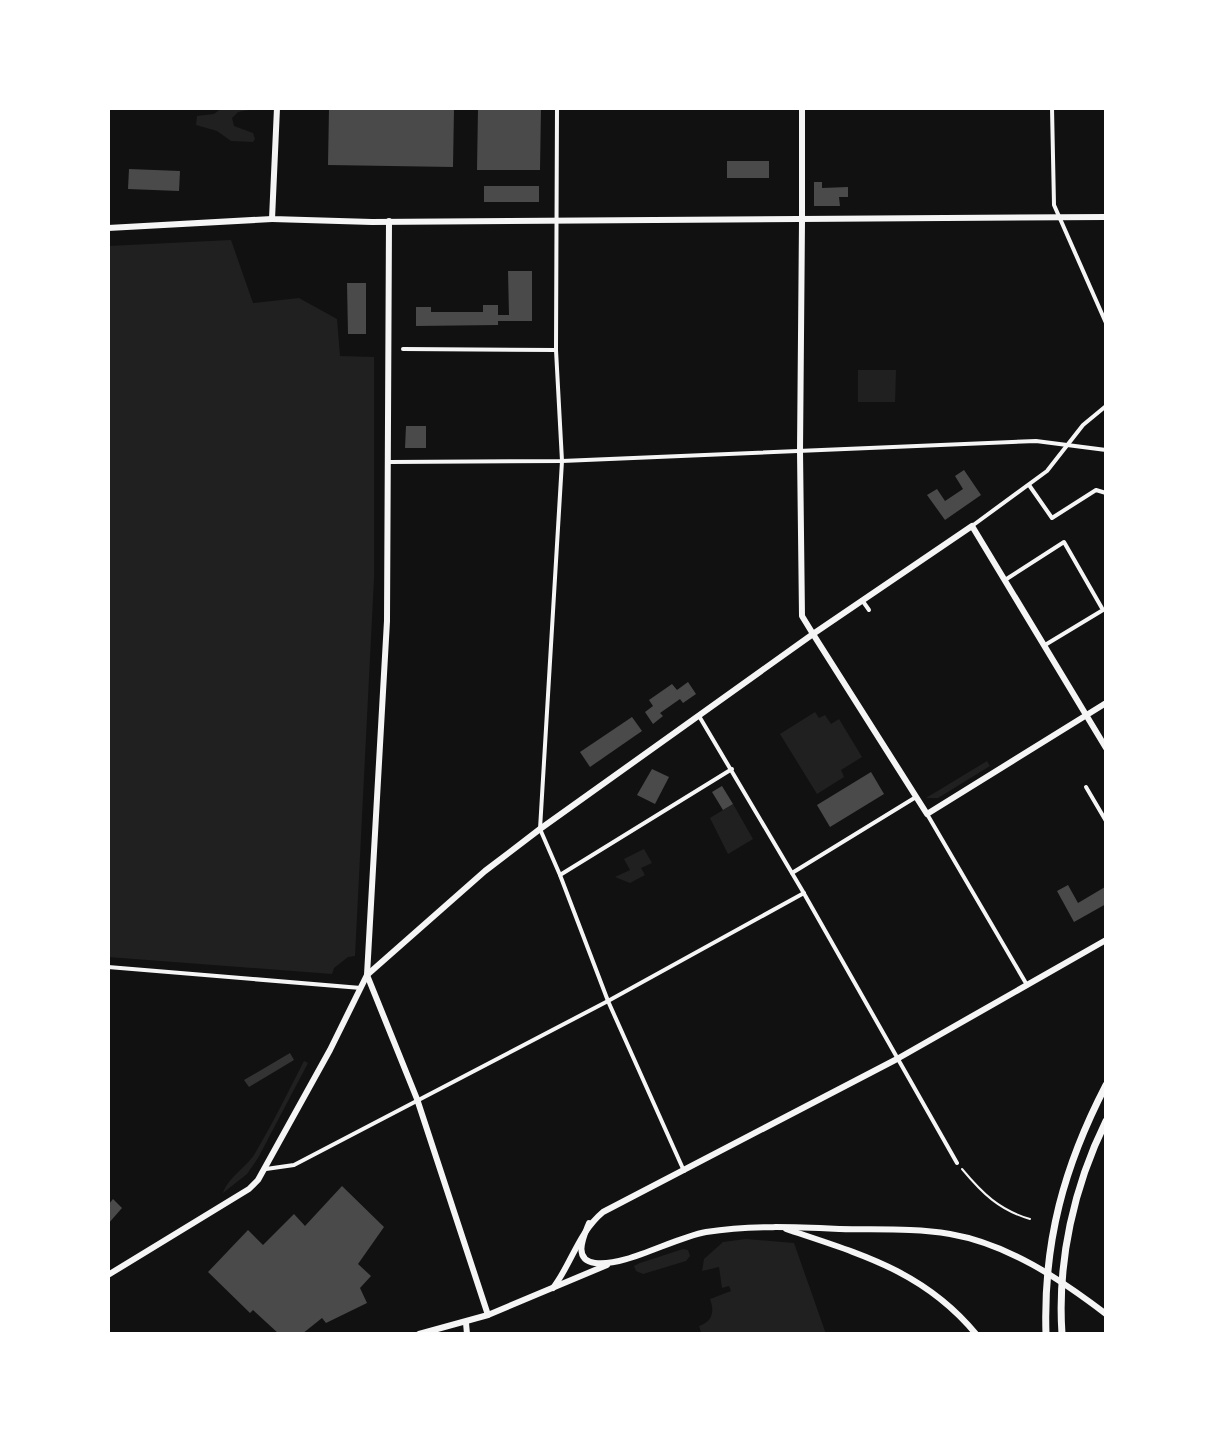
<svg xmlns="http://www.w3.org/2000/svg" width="1214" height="1442" viewBox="0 0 1214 1442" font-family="'Source Sans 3',sans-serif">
	<rect width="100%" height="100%" fill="#111"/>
	<g fill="#202020">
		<polygon points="222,108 261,108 238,112 232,118 234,126 253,133 255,139 253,142 231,141 217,131 196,125 197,116 214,114"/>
		<polygon points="231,240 253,303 299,298 337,319 340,356 374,357 374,578 355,956 348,957 334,968 332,974 108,957 108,246"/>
		<polygon points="858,370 896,370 895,402 858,402"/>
		<polygon points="815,712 819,718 825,715 831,724 839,719 862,757 841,770 844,777 817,794 780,734"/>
		<polygon points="987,761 990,766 938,798 926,798"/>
		<polygon points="733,804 753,839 728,854 710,818"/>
		<polygon points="644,849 652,863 641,868 645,875 630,883 615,877 630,870 624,859"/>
		<path d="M304,1061l4,2 -50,95 -11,16 -24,19c5,-15 22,-25 31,-38 18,-30 34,-63 50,-94z"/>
		<path d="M746,1239l48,4 32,91 -125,-2 -2,-6c13,-4 16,-14 11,-27l21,-8 -2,-5 -7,2 -3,-21 -17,4 2,-12 19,-17z"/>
		<polygon points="683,1249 688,1250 690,1256 686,1261 643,1274 636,1271 634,1266 640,1263"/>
	</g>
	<polygon fill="#333" points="290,1053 294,1060 249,1087 244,1080"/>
	<g fill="#4a4a4a">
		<polygon points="329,108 454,108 453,167 328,165"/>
		<polygon points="478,108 541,108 540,170 477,170"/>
		<rect x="727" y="161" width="42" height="17"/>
		<polygon points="129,169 180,171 179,191 128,189"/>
		<polygon points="814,182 822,182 822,188 848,187 848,197 839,197 840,206 814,206"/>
		<rect x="484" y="186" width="55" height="16"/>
		<polygon points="508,271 532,271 532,321 498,321 498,325 416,326 416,307 431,307 431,312 483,312 483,305 498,305 498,315 509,315"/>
		<polygon points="347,283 366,283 366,334 348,334"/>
		<polygon points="406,426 426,426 426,448 405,448"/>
		<polygon points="964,470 981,495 945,520 927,495 937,489 945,501 963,489 955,476"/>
		<polygon points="688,682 696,694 683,703 680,699 660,713 663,716 653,724 645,712 653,706 649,700 672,684 677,690"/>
		<polygon points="632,717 642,731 590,767 580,752"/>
		<polygon points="652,769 669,777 655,804 637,795"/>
		<polygon points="871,772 884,794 830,827 817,805"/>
		<polygon points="722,786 733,804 723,810 712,792"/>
		<polygon points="1068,885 1078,903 1105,887 1106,904 1074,922 1057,891"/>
		<polygon points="342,1186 384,1227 358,1264 371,1276 360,1288 367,1303 326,1323 322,1318 302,1334 279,1334 253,1310 250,1313 208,1272 248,1230 263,1245 294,1214 305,1226"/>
		<polygon points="113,1199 122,1208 108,1224 108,1205"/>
	</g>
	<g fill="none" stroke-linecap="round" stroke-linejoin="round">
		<path stroke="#f5f5f5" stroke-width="2" d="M962,1169c20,24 37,41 68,50"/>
		<g stroke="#f5f5f5" stroke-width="4">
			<polyline points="557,108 556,350 562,461 540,829 560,875 608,1001 684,1171"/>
			<polyline points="1052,108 1054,205 1106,323"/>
			<polyline points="403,349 556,350"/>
			<polyline points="390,462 562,461 1036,441 1106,450"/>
			<polyline points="1029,485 1052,518 1096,490 1106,493"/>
			<polyline points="972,526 1047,471 1083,425 1106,406"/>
			<polyline points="1005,580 1064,542 1103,610 1045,645"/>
			<polyline points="862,600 869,610"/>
			<polyline points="699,716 802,890 957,1163"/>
			<polyline points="1086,787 1106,821"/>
			<polyline points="927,814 1027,985"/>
			<polyline points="792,873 916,797"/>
			<polyline points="560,875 732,769"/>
			<polyline points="108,967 361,988"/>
			<polyline points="266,1169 294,1165 608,1001 804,893"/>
		</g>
		<g stroke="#f5f5f5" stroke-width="6">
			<polyline points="802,108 802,221"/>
			<polyline points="108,228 272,219"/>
			<polyline points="813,634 972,526 1106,748"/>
			<path d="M553,1288c19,-25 25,-55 50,-76l294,-153 209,-119"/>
			<polyline points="466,1323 467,1334"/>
		</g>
		<g stroke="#f5f5f5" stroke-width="6">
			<polyline points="277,108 272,219 372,222 1106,217"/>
			<polyline points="389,221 387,621 367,975 417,1099 488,1315"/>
			<polyline points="802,221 800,451 802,616 813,634 927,814 1106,703"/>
			<path d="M589,1223c-5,13 -17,37 6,40 30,4 78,-25 111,-31 45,-7 89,-5 134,-3 37,1 73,-1 110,5 58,10 110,45 156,80"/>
			<path d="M786,1229c74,25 138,42 190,105"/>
			<polyline points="108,1275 249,1189 258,1180 330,1050 367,975 485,871 540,829 813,634"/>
			<polyline points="419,1334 488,1315 607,1265"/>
		</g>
		<g stroke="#f5f5f5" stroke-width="7">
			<path d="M1046,1334c-3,-92 18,-168 60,-249"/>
			<path d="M1062,1334c-5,-73 12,-148 44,-213"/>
		</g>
	</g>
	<rect width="1214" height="1442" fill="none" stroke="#ffffff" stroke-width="220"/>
</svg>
